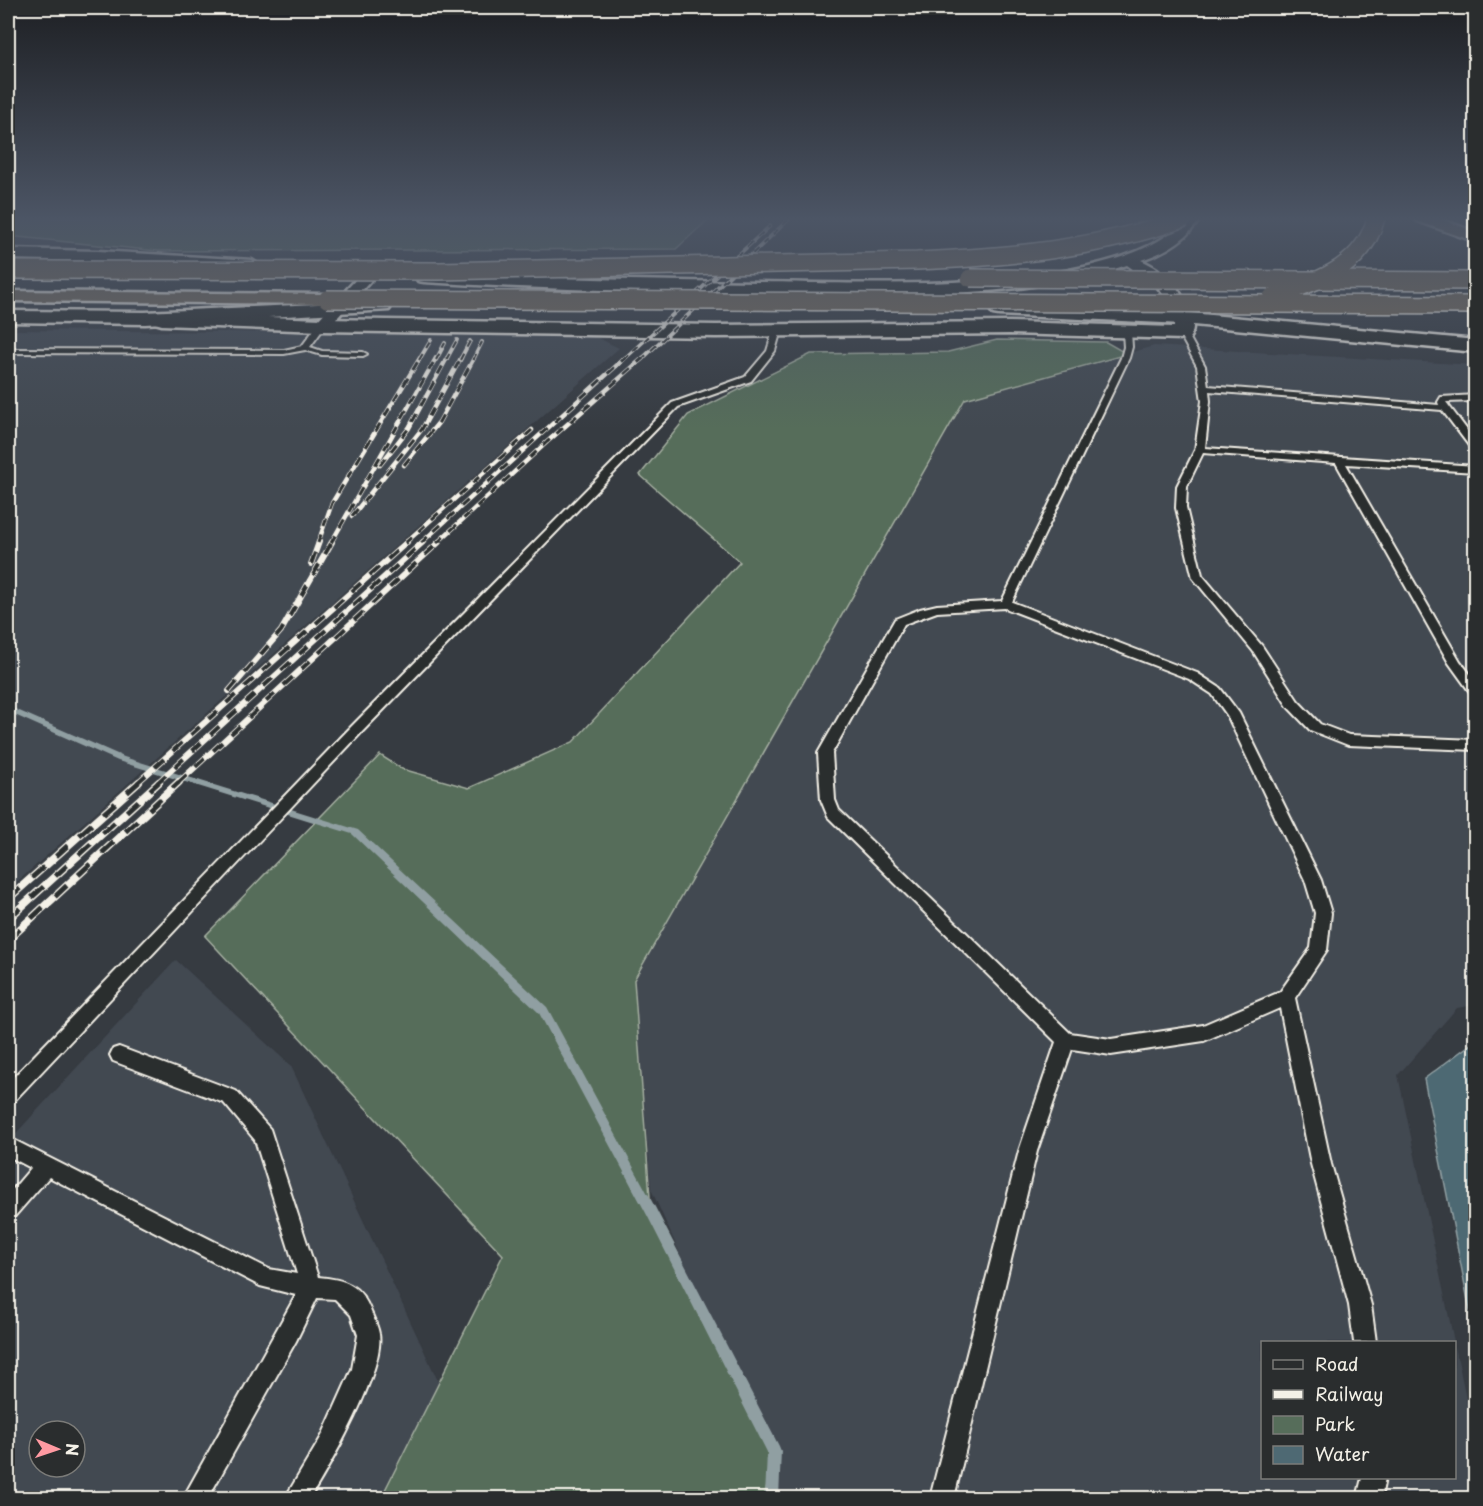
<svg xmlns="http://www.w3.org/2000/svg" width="1483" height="1506" viewBox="0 0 1483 1506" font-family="'Playpen Sans',sans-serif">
	<rect width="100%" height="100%" fill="#363b41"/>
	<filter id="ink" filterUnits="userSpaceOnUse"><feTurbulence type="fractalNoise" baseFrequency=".0167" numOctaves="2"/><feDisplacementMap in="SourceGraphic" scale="12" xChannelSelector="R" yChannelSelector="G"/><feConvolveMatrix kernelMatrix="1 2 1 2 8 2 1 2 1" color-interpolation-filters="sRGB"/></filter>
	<g filter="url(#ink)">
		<g fill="#424851" fill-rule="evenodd">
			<polygon points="8,330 592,335 619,348 8,890"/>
			<path d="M1154,346l321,19v640l-18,3 -59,67 77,366v57h-699v-28l-125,-281 -17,-209 331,-581zM1262,1342h192v136h-192z"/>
			<path d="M176,960l115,106 148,317 -58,115h-373v-356zM39,1431h36v36h-36z"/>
		</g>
		<g fill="#566d5a" stroke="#a5afa1" stroke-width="1.5">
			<polygon points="8,218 710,218 676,249 158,251 8,236"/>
			<polygon points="997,340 1106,342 1127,354 965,399 634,980 651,1211 774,1451 764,1498 381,1498 503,1255 205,936 380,755 402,769 469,788 573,742 740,562 640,475 688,415 811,354 948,352"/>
		</g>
		<polygon fill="#4e6973" stroke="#909fa2" stroke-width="1.5" points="1475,1041 1475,1336 1424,1079"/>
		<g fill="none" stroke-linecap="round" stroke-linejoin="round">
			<polygon fill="#909fa2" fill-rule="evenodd" points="8,706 124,757 358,830 547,1007 655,1207 779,1446 781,1451 779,1498 765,1498 767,1452 647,1215 539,1013 352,834 118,761 8,712"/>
			<defs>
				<g id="service">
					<polygon points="319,323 326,325 310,347 322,351 363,352 367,354 363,356 322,355 305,350 284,354 8,353 8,349 284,350 302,346"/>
					<polygon points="774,328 781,330 775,351 751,381 678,407 361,733 14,1101 8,1103 8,1083 351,727 672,403 745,377 767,351"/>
					<path d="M1127,330l4,2 1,15 -3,11 -117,244 185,71 23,15 19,25 82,167 10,33 -4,37 -32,48 36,166 40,141 5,37h-22l-5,-37 -38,-141 -31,-156 -76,33 -93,14 -39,-6 -35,102 -83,347h-24l89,-347 37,-109 -228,-225 -7,-17 -3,-47 77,-134 25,-10 17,-4 65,-4 119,-243 3,-11 -1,-15zM1005,608l184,71 23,15 15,21 78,165 10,33 -4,35 -31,44 -77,33 -92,14 -41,-6 -231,-223 -4,-10 -3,-47 72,-129 33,-12z"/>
					<polygon points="1183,331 1187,333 1205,366 1208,386 1439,405 1438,402 1441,397 1476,395 1476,401 1446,402 1476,442 1476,452 1473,451 1442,410 1209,391 1210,401 1205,448 1476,466 1476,472 1346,464 1460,661 1476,682 1476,696 1472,695 1449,663 1336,463 1203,453 1187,486 1186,508 1202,575 1262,646 1298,701 1320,724 1349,735 1476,740 1476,750 1348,745 1310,730 1288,707 1253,651 1193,578 1176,508 1177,486 1195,450 1202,401 1197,366 1179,333"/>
					<path d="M119,1047l117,44 34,38 48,148c27,2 43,8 53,35 3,7 7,15 8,22 6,36 -49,132 -69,164h-25l37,-62 30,-67 6,-34 -7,-20 -16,-16 -18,-1 -21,43 -88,157h-25l113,-203 -36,-9 -211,-109 -34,39 -7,3v-24l23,-27 -23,-12v-19l261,132 28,5 -42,-134 -31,-37 -111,-42 -3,-6 3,-6z"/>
					<polygon points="1362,1478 1385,1478 1381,1498 1357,1498"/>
				</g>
				<polygon id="minor" points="369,270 374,271 376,274 374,277 328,328 316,328 314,325 316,322 364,271"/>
				<path id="tertiary" d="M1183,312l7,2c4,6 4,17 0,23l-7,2 -173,-5 -294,3 -394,-6 -160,-6 -7,-2 -2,-4 2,-4 7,-2 160,6 394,6 294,-3 164,5v-9l2,-4z"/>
				<g id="secondary">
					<path d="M1186,218h15c-15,22 -35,34 -60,42 25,11 40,28 49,53l286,27v12l-293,-28 -184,-9 -6,-1 -3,-4 3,-4 6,-1 173,7c-10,-28 -23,-31 -45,-47 -102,34 -211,29 -316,28 -129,0 -258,-3 -387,-11l-6,-1 -3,-4 3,-4 6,-1c112,6 223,9 336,10 96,1 364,15 426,-64z"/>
					<polygon points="8,249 98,251 252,260 260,265 252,270 98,261 8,259"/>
					<polygon points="383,301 389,302 392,306 389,310 145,324 8,322 8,311 145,312"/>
				</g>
				<g id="motorway">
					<polygon points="1415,218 1438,218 1476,232 1476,242 1417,221"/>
					<polygon points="8,291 327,294 333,295 336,299 333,303 327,304 8,301"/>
				</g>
			</defs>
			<use href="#service" stroke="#f4f1e8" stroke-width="4"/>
			<use href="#minor" stroke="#f4f1e8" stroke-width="5"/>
			<use href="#tertiary" stroke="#f4f1e8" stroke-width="5"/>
			<use href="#secondary" stroke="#f4f1e8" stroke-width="5"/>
			<use href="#motorway" stroke="#f4f1e8" stroke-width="5"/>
			<use href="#service" fill="#2a2d2e" fill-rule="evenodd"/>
			<use href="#minor" fill="#2a2d2e" fill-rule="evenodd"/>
			<use href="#tertiary" fill="#2a2d2e" fill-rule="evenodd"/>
			<use href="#secondary" fill="#2a2d2e" fill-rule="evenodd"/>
			<use href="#motorway" fill="#746a5a" fill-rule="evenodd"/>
			<defs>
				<g id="rail-far3">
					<polyline points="419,360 431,340"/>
					<polyline points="436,360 445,343"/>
					<polyline points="446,360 457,340"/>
					<polyline points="460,360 470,341"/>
					<polyline points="473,360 482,342"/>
					<polyline points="623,360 770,226"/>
					<polyline points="641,360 790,218"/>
				</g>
				<g id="rail-far2">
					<polyline points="380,465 409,428 447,358"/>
					<polyline points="404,465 439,422 474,358"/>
					<polyline points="352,516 422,429 461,358"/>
					<polyline points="318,543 332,503 420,358"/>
					<polyline points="331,543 436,358"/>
					<polyline points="405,543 532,430"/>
					<polyline points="421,543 625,358"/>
					<polyline points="437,543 547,442 643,358"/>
				</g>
				<g id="rail-far1">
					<polyline points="311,564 319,542"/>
					<polyline points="229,691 281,631 332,542"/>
					<polyline points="137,783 407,542"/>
					<polyline points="157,783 423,542"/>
					<polyline points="178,783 439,542"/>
				</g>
				<g id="rail">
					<polyline points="8,899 139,782"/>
					<polyline points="8,919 159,782"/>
					<polyline points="8,940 179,782"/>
				</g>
			</defs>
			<use href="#rail-far3" stroke="#f4f1e8" stroke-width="4"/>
			<use href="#rail-far2" stroke="#f4f1e8" stroke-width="4.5"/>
			<use href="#rail-far1" stroke="#f4f1e8" stroke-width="6"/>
			<use href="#rail" stroke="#f4f1e8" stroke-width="8"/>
			<use href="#rail-far3" stroke="#2a2d2e" stroke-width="2" stroke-dasharray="7" stroke-linecap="butt"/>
			<use href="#rail-far2" stroke="#2a2d2e" stroke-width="3" stroke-dasharray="9" stroke-linecap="butt"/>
			<use href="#rail-far1" stroke="#2a2d2e" stroke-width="4" stroke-dasharray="12" stroke-linecap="butt"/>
			<use href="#rail" stroke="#2a2d2e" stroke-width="5" stroke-dasharray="16" stroke-linecap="butt"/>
			<defs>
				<g id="motorway-bridge">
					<path d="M8,270l431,1 478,-10c92,-4 181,-12 268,-43"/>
					<polyline points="970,278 1476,281"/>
					<path d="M1272,297c45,-16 91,-28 104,-79"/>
					<polyline points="327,299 1476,305"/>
				</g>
			</defs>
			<use href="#motorway-bridge" stroke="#f4f1e8" stroke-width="20" stroke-linecap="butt"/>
			<use href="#motorway-bridge" stroke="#746a5a" stroke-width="17"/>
		</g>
	</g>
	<linearGradient id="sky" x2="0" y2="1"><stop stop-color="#1e2024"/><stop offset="0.51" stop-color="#4c5565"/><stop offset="1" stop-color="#4c5565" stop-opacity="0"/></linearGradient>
	<rect width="1483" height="429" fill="url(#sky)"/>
	<rect width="1483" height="1506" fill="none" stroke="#2a2d2e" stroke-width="30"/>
	<rect x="15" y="15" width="1453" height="1476" fill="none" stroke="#f4f1e8" stroke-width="2" filter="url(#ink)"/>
	<rect x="1261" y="1341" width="195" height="138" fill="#2a2d2e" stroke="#7b7b78" stroke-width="1.5"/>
	<rect x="1273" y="1360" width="30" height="9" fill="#2a2d2e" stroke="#7b7b78" stroke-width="1.5"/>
	<text x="1315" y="1371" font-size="18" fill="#f4f1e8">Road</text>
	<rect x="1273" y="1390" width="30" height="9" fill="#f4f1e8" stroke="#7b7b78" stroke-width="1.5"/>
	<text x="1315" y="1401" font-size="18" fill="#f4f1e8">Railway</text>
	<rect x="1273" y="1416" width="30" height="18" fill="#566d5a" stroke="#7b7b78" stroke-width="1.5"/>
	<text x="1315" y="1431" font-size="18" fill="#f4f1e8">Park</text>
	<rect x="1273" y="1446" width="30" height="18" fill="#4e6973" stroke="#7b7b78" stroke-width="1.5"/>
	<text x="1315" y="1461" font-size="18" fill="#f4f1e8">Water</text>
	<g transform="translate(57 1449) rotate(92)"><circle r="28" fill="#2a2d2e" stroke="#7b7b78" stroke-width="1.5"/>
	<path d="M0-4.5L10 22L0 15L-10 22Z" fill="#ff9aa2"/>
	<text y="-9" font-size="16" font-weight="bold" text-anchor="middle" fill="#f4f1e8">N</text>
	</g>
</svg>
